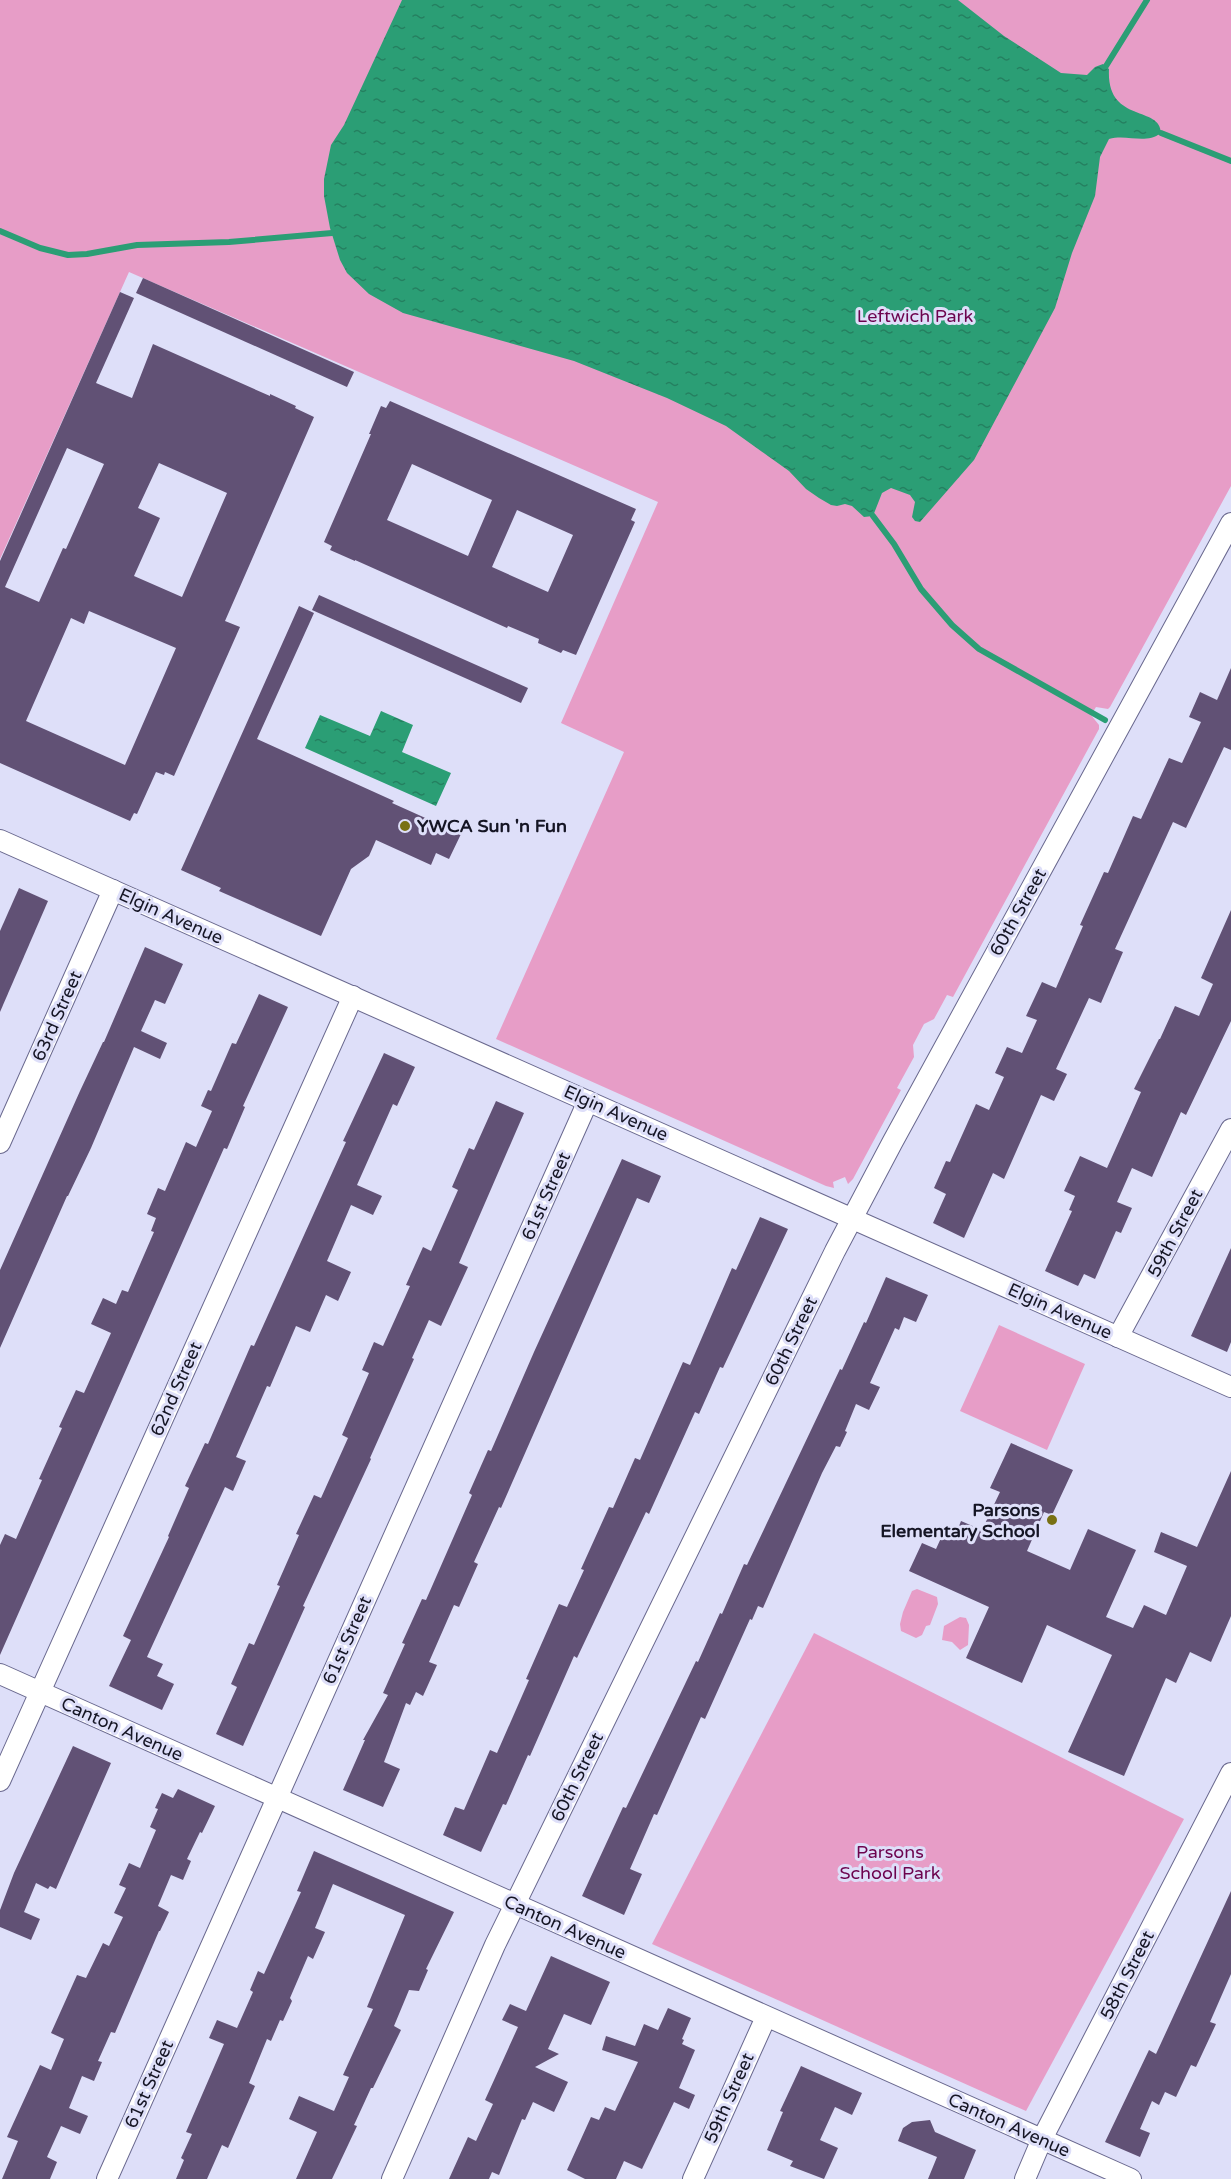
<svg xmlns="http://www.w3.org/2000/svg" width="1231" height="2179" viewBox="0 0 1231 2179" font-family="'Varela Round',sans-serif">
	<defs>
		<pattern id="water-ripples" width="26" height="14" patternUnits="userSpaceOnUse" patternTransform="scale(1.5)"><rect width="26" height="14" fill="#2b9e75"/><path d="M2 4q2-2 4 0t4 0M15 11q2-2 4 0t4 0" fill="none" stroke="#248060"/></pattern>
	</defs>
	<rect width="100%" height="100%" fill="#dedff9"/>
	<g fill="#e79dc7">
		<polygon points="0,0 1231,0 1231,486 1110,707 1108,709 1096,707 1091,715 1099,725 1099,729 953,997 947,995 934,1019 924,1024 913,1045 914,1057 897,1088 901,1090 853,1179 848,1184 845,1177 833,1182 834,1188 826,1186 496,1039 624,752 561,723 658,502 129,272 0,559"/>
		<polygon points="999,1325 1085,1364 1047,1450 960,1411"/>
		<polygon points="917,1589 937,1597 938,1604 930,1625 926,1626 922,1635 916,1638 901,1631 900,1624 903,1612 912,1591"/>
		<polygon points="960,1617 966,1618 969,1625 968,1645 960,1650 952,1642 942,1640 944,1626"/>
		<polygon points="814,1633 1184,1819 1026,2111 652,1944"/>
	</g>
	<g fill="url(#water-ripples)">
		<path d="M402,0h556l46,36 57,37 26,2 8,-8 8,-3 6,5c-3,55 52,36 52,64 -16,12 -33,1 -52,6l-9,18 -5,39 -23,57 -17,55 -81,152 -54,62 -5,-1 -3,-4 3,-15 -5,-7 -19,-7 -9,5 -9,23 -9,1 -12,-11 -7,-2 -8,2 -6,-1 -12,-7 -13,-9 -17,-18 -63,-45 -59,-28 -93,-37 -171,-48 -34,-19 -22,-21 -7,-13 -10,-32 -6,-32v-17l7,-34 13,-20z"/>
		<polygon points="381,711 413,725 402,752 451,773 436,806 305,748 320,715 370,736"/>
	</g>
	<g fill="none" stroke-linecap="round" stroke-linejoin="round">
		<g stroke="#2b9e75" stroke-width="6">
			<polyline points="1106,66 1147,0"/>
			<polyline points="1161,133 1231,161"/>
			<polyline points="0,231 40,248 68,255 87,254 137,245 229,242 332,233"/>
			<polyline points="873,516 894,544 921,589 952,625 979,649 1105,720"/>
		</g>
	</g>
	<g fill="#615175" fill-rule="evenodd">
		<polygon points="143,278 354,372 347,387 136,293"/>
		<path d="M120,292l14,6 -38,85 36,15 21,-54 117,52v-2l26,12 -1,2 19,9 -89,204 15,6 -66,149 -9,-4 -1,3 -8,-3 -19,42 -3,-1 -4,8 -130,-58v-202zM67,448l37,16 -38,85 -3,-1 -24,54 -34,-15zM159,463l68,30 -45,104 -48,-21 26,-58 -22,-10zM89,611l87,37 -51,117 -99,-44 45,-103 13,6z"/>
		<path d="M390,401l246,108 -5,11 4,2 -59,133 -13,-5 -2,3 -23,-10 1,-4 -31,-13 -1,2 -152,-68v1l-25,-11 2,-4 -8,-4 47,-108h-2l12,-28 5,2zM412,464l80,36 -24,56 -81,-36zM517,510l56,25 -25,57 -56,-25z"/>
		<polygon points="319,595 528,688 521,703 312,610"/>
		<polygon points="299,606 314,613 257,739 394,801 392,803 461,834 449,859 436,853 431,865 376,840 369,856 351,869 321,936 219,891 221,888 181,870"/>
		<polygon points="1231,668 1231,750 1224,747 1186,828 1173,822 1115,949 1123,952 1101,1003 1089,998 1056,1069 1067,1074 1054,1101 1041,1095 1004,1179 993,1173 964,1238 933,1223 946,1194 934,1188 946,1161 950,1162 976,1104 989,1110 1004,1077 995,1073 1007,1047 1022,1053 1037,1020 1026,1016 1042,982 1056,988 1083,926 1080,925 1104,872 1108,873 1133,816 1141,819 1169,758 1182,763 1201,722 1189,717 1200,692 1217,700"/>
		<polygon points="19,888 48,901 0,1012 0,931"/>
		<polygon points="1231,910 1231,1021 1186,1115 1181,1112 1152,1177 1132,1168 1117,1202 1132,1208 1121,1233 1116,1231 1095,1279 1084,1274 1078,1286 1045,1271 1072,1211 1069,1210 1075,1196 1064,1191 1080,1156 1107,1168 1141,1092 1134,1089 1159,1039 1160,1039 1175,1006 1199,1016 1213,984 1201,978"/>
		<polygon points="145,947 183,964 165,1004 155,1000 141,1031 167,1043 160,1059 134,1047 91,1148 68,1196 67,1196 0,1348 0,1270 80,1091 103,1042 104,1042"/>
		<polygon points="259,994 288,1007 243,1106 245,1107 227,1149 224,1148 0,1655 0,1545 5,1534 16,1539 42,1480 39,1479 62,1428 59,1427 76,1390 84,1393 111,1333 91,1324 103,1298 116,1304 122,1290 128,1292 154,1232 151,1231 156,1218 147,1214 158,1188 165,1191 186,1142 196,1147 212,1111 201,1106 208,1090 211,1091 232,1043 236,1044"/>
		<polygon points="384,1053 415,1067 397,1106 393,1104 357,1185 382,1196 373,1215 351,1205 327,1261 351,1272 338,1301 326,1295 310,1332 296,1326 270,1387 267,1386 236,1457 246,1461 233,1491 225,1487 147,1657 163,1664 157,1676 174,1684 162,1710 109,1686 131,1640 123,1636 169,1537 168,1536 189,1488 185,1486 205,1443 208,1444 251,1345 254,1346 346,1142 343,1141"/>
		<polygon points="496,1101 524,1113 459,1263 468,1267 441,1326 429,1320 412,1358 414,1359 370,1458 371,1459 303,1606 305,1607 243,1746 216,1734 237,1687 231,1684 249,1643 254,1645 280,1586 277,1585 299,1535 296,1534 314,1495 321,1498 348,1438 342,1435 369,1373 362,1370 374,1342 383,1346 410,1286 406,1285 423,1247 431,1251 458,1190 452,1187 469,1148 474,1150"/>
		<polygon points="622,1159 661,1176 649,1203 637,1198 501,1508 499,1507 474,1562 478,1564 459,1607 454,1605 429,1662 437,1665 423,1696 416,1692 410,1705 406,1703 384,1762 400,1769 383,1807 343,1790 365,1740 363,1740 388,1695 383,1693 405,1644 402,1643 422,1599 426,1600 472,1495 469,1493 488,1450 491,1451 534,1352"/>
		<polygon points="760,1217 788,1229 723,1368 720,1367 699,1414 695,1412 649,1514 646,1512 577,1658 574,1656 530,1756 528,1755 506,1805 503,1804 481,1852 443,1835 455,1807 464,1810 490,1750 497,1753 529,1680 526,1679 559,1604 567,1607 584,1570 581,1569 609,1507 613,1508 635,1458 640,1460 683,1362 690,1365 732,1268 736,1270"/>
		<polygon points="1231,1248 1231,1342 1227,1352 1191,1336"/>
		<polygon points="886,1277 928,1295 916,1322 904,1317 899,1330 895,1328 870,1383 880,1387 869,1410 856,1404 845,1431 847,1432 840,1447 836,1446 822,1473 763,1608 758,1606 752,1620 750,1619 705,1719 701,1717 657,1815 654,1814 630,1869 642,1874 624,1915 582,1896 623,1807 626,1808 696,1661 698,1662 720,1613 722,1614 744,1564 747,1565 840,1369 842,1370 864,1322 866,1323"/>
		<polygon points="1011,1443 1073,1470 1052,1515 1044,1512 1027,1551 1070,1570 1088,1529 1136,1550 1106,1617 1133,1628 1144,1605 1166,1615 1187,1566 1154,1552 1161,1532 1197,1547 1231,1471 1231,1616 1211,1662 1190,1652 1176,1683 1166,1678 1124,1776 1068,1752 1112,1655 1047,1625 1022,1683 966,1658 989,1607 909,1571 922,1543 936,1549 941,1538 956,1534 961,1521 982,1530 1000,1492 990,1488"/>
		<polygon points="73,1746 111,1763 56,1889 50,1886 48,1889 36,1883 24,1912 40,1919 31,1940 0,1927 0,1910 14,1873"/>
		<polygon points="178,1789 215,1806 202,1833 200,1832 187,1859 191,1861 183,1880 171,1875 158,1906 169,1912 160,1931 159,1931 115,2033 111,2032 98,2061 102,2062 94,2081 82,2076 69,2108 88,2116 80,2134 61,2126 47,2157 57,2162 50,2179 2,2179 18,2141 7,2137 40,2065 51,2070 64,2039 51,2033 77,1975 86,1978 103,1943 109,1946 123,1917 114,1913 126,1888 119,1885 129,1863 140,1868 156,1830 150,1827 158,1809 155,1808 162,1793 173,1798"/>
		<polygon points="314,1851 454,1912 426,1969 428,1970 419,1991 409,1990 394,2026 401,2030 373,2088 371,2088 354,2125 357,2126 332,2179 296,2179 317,2132 289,2119 299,2096 334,2111 349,2077 343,2075 373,2009 367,2007 405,1915 333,1884 315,1928 325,1932 313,1959 308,1956 290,1998 292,2001 283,2021 280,2020 271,2041 267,2039 249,2083 255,2086 228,2148 222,2145 207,2179 176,2179 184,2160 181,2158 192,2134 186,2132 224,2044 209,2038 217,2020 237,2028 253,1992 250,1990 258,1971 264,1974 301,1892 297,1891"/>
		<polygon points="1231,1891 1231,1974 1210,2022 1216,2024 1196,2067 1191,2065 1176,2097 1165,2092 1159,2105 1152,2101 1140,2129 1150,2133 1140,2157 1105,2142 1149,2050 1156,2054"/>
		<polygon points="551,1956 610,1982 591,2025 564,2014 548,2049 559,2054 535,2067 568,2082 554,2112 533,2102 525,2120 522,2119 499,2175 492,2172 489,2179 449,2179 468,2137 476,2141 493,2104 485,2100 518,2027 502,2020 510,2004 526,2011"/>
		<polygon points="668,2008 691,2018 682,2039 684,2040 682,2044 695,2050 679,2088 695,2095 689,2109 674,2102 642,2169 624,2161 616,2179 585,2179 567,2170 591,2117 599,2120 605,2107 615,2111 638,2062 602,2050 606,2036 635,2046 644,2024 658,2030"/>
		<polygon points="801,2066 862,2093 852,2115 835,2107 820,2140 838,2148 824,2179 790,2166 793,2161 767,2150 783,2112 780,2111"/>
		<polygon points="930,2120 935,2132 976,2150 964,2179 928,2179 937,2157 898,2141 903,2128 912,2122"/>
	</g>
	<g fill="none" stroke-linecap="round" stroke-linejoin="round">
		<defs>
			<g id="minor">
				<polyline points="0,840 1231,1387"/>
				<polyline points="0,1143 113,890"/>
				<polyline points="1118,1337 1231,1129"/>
				<polyline points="0,1674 1131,2179"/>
				<polyline points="0,1781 353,996"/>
				<polyline points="107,2179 588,1101"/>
				<polyline points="392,2179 495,1945 835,1251 892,1143 1231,523"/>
				<polyline points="693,2179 766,2017"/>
				<polyline points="1025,2179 1042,2139 1231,1773"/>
			</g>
		</defs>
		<use href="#minor" stroke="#69688e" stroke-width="22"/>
		<use href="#minor" stroke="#fff" stroke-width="20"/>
	</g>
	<g fill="#797113" stroke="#dedff9" stroke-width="2">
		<circle cx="405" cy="826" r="6"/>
		<circle cx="1052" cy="1520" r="6"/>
	</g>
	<g text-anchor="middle" stroke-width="6" stroke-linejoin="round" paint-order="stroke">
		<g font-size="18" fill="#6c034e" stroke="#dedff9">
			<text x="915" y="322">Leftwich Park</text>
			<text x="890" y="1858">Parsons<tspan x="890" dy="21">School Park</tspan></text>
		</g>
		<g font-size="18" font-weight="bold" fill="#151524" stroke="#dedff9" text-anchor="start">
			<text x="417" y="832">YWCA Sun 'n Fun</text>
			<text x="1040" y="1516" text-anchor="end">Parsons<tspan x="1040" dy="21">Elementary School</tspan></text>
		</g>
		<g font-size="18" fill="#151524" stroke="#dedff9">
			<text transform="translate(1018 912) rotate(-61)" y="6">60th Street</text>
			<text transform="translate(171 916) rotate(24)" y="6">Elgin Avenue</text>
			<text transform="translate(57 1016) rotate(-66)" y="6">63rd Street</text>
			<text transform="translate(616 1113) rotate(24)" y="6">Elgin Avenue</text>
			<text transform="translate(546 1196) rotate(-66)" y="6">61st Street</text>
			<text transform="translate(1175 1233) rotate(-62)" y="6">59th Street</text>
			<text transform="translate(1060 1311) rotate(24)" y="6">Elgin Avenue</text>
			<text transform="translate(791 1341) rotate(-64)" y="6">60th Street</text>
			<text transform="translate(176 1389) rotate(-66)" y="6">62nd Street</text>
			<text transform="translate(347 1640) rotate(-66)" y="6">61st Street</text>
			<text transform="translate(122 1729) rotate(24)" y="6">Canton Avenue</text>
			<text transform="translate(577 1777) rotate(-64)" y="6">60th Street</text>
			<text transform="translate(565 1927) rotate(24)" y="6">Canton Avenue</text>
			<text transform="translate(1127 1975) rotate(-63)" y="6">58th Street</text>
			<text transform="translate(149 2084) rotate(-66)" y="6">61st Street</text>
			<text transform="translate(729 2098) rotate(-66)" y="6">59th Street</text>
			<text transform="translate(1009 2125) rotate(24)" y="6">Canton Avenue</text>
		</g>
	</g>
</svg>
